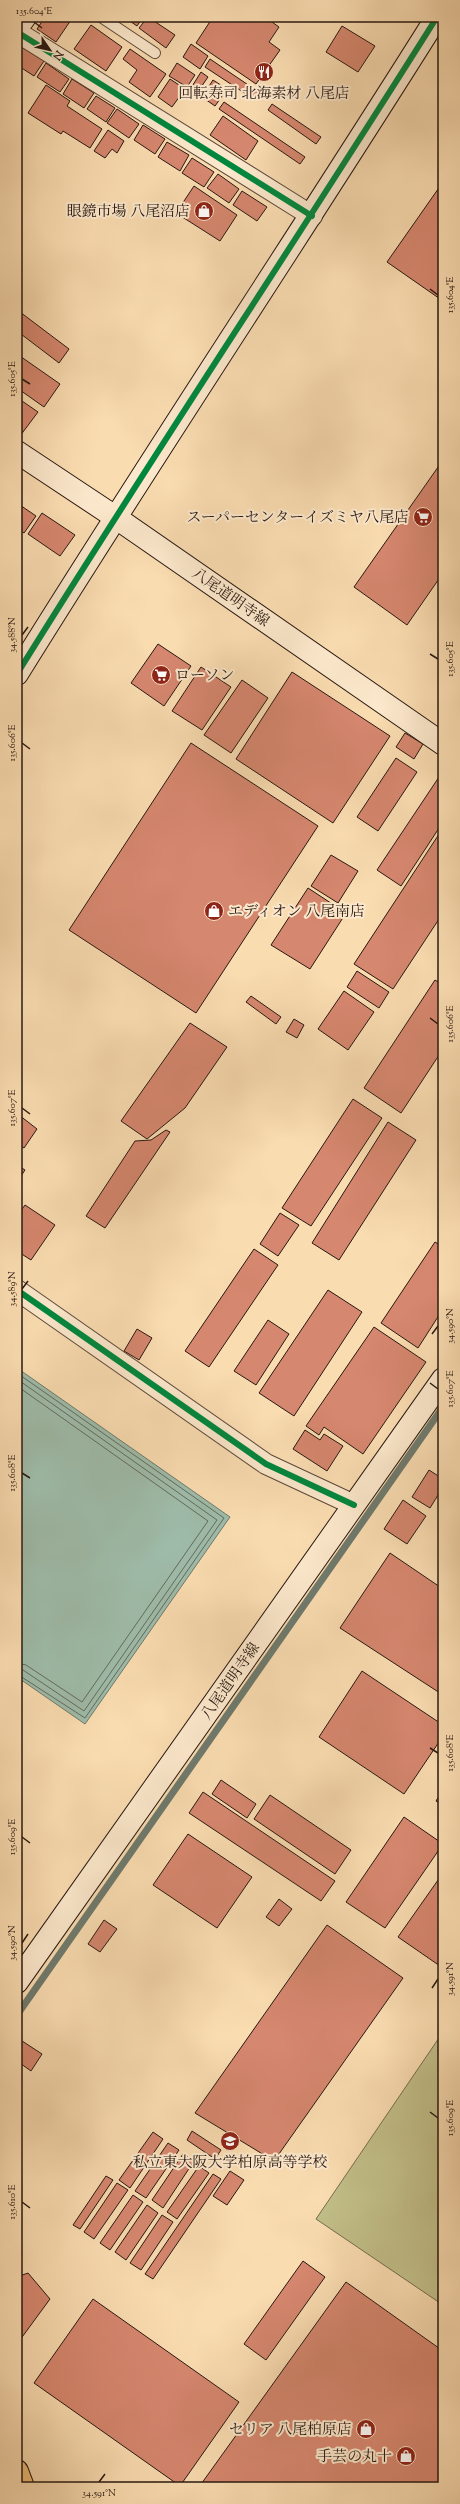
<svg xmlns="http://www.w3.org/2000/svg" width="460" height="2504" viewBox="0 0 460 2504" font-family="'Sorts Mill Goudy','Noto Serif JP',serif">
	<rect width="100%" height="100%" fill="#fadcb1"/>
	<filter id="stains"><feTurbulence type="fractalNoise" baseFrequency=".005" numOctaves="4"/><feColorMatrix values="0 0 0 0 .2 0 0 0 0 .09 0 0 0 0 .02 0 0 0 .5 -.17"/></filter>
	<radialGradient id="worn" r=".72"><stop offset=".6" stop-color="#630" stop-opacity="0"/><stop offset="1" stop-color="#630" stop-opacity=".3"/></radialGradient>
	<polygon fill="#c2bf89" stroke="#756c4d" points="443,2032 443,2305 316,2219"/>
	<polygon fill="#9ebcaa" stroke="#6f7a6d" points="17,1368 230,1517 85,1724 17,1677"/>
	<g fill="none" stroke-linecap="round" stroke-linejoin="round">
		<g stroke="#636a5e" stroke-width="1">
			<polyline points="17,1373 224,1518 85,1718 17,1674"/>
			<polyline points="17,1379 217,1520 84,1711 23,1670 17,1669"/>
			<polyline points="17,1386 208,1521 82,1702 26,1665 17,1663"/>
		</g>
		<polyline stroke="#6f7a6d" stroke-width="7" points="17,2015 443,1407"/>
	</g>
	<g fill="#d6876f" stroke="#281811">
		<polygon points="45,17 73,17 56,42 37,29"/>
		<polygon points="124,17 143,17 137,26"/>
		<polygon points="148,17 175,35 166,48 139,28"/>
		<polygon points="213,17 265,17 279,27 269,42 280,50 256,84 196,43"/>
		<polygon points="342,17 351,17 348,21"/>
		<polygon points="91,25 122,47 106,71 74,49"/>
		<polygon points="342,26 375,46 358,72 326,52"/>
		<polygon points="191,44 208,56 200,69 183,57"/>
		<polygon points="20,46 44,61 34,76 17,65 17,51"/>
		<polygon points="130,49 166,74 150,97 129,82 137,70 123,59"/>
		<polygon points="210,59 260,93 255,100 205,67"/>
		<polygon points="46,63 69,79 60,92 37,77"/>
		<polygon points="177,63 195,75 187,87 169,76"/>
		<polygon points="201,72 208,77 197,93 191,88"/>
		<polygon points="72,79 94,93 84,108 63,94"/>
		<polygon points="170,79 185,89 172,107 158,97"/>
		<polygon points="213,80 227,89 215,106 202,97"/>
		<polygon points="46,85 70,101 67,106 102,129 90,148 63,131 61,134 28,113"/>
		<polygon points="96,96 115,108 106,122 87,109"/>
		<polygon points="224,102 305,157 300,164 219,109"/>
		<polygon points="272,104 321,137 316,144 268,110"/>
		<polygon points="117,109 139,124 129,138 107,123"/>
		<polygon points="223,116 258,141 246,160 210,135"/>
		<polygon points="143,125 165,139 155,154 134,140"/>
		<polygon points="108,130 124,141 117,153 112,149 105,158 94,151"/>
		<polygon points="167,142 189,155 180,171 158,157"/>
		<polygon points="192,158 214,172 204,187 182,173"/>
		<polygon points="218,174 239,189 229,203 207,188"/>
		<polygon points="443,182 443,301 387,262"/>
		<polygon points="194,186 237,215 220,241 176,213"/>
		<polygon points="242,191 267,207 257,221 233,205"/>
		<polygon points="20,312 69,349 59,363 17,331 17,316"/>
		<polygon points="17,354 60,384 44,407 17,388"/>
		<polygon points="22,401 38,412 20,436 17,434 17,408"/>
		<polygon points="443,460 443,573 407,625 354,587"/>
		<polygon points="17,503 36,516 24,533 17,528"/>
		<polygon points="42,513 75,535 60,556 28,534"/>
		<polygon points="158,644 191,666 164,706 131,683"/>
		<polygon points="201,667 231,687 202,730 172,711"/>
		<polygon points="292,672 390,736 333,823 236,759"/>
		<polygon points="242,680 268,698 231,753 204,735"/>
		<polygon points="405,733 423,744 414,759 396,747"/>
		<polygon points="191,743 318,826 196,1013 69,930"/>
		<polygon points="396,758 417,772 378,831 357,817"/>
		<polygon points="443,771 443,822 401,886 377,870"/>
		<polygon points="443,828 443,913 393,989 354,964"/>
		<polygon points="331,855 358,871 338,903 311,886"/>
		<polygon points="308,888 346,913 310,969 271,945"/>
		<polygon points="357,971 389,992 379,1008 347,987"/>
		<polygon points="435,980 443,985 443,1049 401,1113 364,1088"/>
		<polygon points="344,991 374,1012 348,1050 318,1029"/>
		<polygon points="251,996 281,1017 276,1024 246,1002"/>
		<polygon points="294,1019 304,1025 297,1038 286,1032"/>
		<polygon points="190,1023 227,1047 185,1108 147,1139 121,1121"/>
		<polygon points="353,1099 382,1118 311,1226 282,1208"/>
		<polygon points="19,1115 37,1129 24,1148 17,1143 17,1118"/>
		<polygon points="388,1122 416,1140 339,1260 312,1243"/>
		<polygon points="166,1130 170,1132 105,1228 86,1216 135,1141 151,1140"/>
		<polygon points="17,1165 25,1170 17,1182"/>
		<polygon points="25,1205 55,1225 31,1260 17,1251 17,1216"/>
		<polygon points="280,1213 299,1225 278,1256 260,1244"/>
		<polygon points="435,1242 443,1247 443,1309 418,1348 381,1323"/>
		<polygon points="254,1249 278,1265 209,1367 185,1351"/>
		<polygon points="328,1290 362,1312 294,1416 259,1393"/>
		<polygon points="268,1320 289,1334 256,1385 234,1371"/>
		<polygon points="374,1327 426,1362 363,1454 324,1427 319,1435 306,1426"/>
		<polygon points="137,1329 152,1338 139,1360 124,1351"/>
		<polygon points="305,1430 320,1440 324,1434 343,1446 327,1471 293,1449"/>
		<polygon points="429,1470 443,1479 443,1487 430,1508 412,1497"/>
		<polygon points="403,1500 426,1516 407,1544 384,1529"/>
		<polygon points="390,1553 443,1589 443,1695 340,1628"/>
		<polygon points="362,1671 443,1725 443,1736 404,1794 319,1737"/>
		<polygon points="221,1780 256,1804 247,1818 212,1794"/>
		<polygon points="443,1790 443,1805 436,1801"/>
		<polygon points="203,1792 335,1881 321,1901 189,1813"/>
		<polygon points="270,1795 351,1850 335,1874 254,1819"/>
		<polygon points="404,1817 443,1844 385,1928 346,1902"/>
		<polygon points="188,1834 252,1877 217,1928 153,1885"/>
		<polygon points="443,1873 443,1962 440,1966 398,1937"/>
		<polygon points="279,1899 292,1909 279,1926 266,1917"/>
		<polygon points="104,1920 117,1929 100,1952 88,1944"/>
		<polygon points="327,1925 403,1978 274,2161 195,2113"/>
		<polygon points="19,2039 42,2054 31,2071 17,2061 17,2042"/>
		<polygon points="192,2131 221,2150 215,2159 187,2140"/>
		<polygon points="153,2132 163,2139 130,2188 119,2180"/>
		<polygon points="168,2143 179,2150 146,2198 135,2191"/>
		<polygon points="183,2154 194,2161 163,2208 152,2200"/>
		<polygon points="199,2166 209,2173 177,2219 167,2212"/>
		<polygon points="230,2171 244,2180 227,2205 213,2196"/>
		<polygon points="213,2174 221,2179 153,2279 145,2274"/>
		<polygon points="106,2176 113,2180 80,2229 73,2225"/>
		<polygon points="117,2183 128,2190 94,2239 84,2232"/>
		<polygon points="133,2195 143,2202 110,2250 100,2243"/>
		<polygon points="147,2205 158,2213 126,2260 115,2252"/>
		<polygon points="162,2215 173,2222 141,2270 130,2263"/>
		<polygon points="303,2261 325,2277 266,2360 244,2344"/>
		<polygon points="28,2273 50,2299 17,2344 17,2277"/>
		<polygon points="346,2282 443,2351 443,2487 199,2487"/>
		<polygon points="93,2299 239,2402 180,2486 34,2383"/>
	</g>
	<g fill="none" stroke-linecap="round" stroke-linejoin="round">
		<defs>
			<polyline id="lane" points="101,17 155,53"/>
			<g id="street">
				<polyline points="17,32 312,216"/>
				<polyline points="17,1290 266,1464 354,1505"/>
			</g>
			<g id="secondary">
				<polyline points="17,28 25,17"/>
				<polyline points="17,452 115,517 443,744"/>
				<path d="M17,674c137,-221 282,-437 420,-657"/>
				<polyline points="17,1982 443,1379"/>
			</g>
			<polyline id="highway" points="17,2471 23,2487"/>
		</defs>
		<use href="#lane" stroke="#5c4939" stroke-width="12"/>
		<use href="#street" stroke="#5c4939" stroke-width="22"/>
		<use href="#secondary" stroke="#281811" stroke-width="24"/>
		<use href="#highway" stroke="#281811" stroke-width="24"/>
		<use href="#lane" stroke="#fce8cc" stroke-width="10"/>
		<use href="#street" stroke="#fce8cc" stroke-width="20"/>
		<use href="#secondary" stroke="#fce8cc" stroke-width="22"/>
		<use href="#highway" stroke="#edbe78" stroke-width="22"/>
		<defs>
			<g id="cycleway">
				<polyline points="17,32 312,216"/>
				<path d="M17,674c137,-221 282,-437 420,-657"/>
				<polyline points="17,1290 266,1464 354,1505"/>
			</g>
		</defs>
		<use href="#cycleway" stroke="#fce8cc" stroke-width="8"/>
		<use href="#cycleway" stroke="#00873e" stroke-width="6"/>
	</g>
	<path fill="none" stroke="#281811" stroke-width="1.5" d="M34,22l8,6M430,289l8,6M22,379l8,5M22,635l6,-8M430,654l8,5M22,743l8,6M430,1018l8,6M22,1108l8,6M22,1289l6,-8M432,1334l6,-8M430,1383l8,6M22,1473l8,5M430,1748l8,5M22,1837l8,6M22,1943l6,-9M432,1988l6,-9M430,2112l8,6M22,2202l8,6M99,2482l6,-8"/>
	<defs>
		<symbol id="restaurant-disc" viewBox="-11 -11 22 22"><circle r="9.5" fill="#8f2418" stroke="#fce8cc"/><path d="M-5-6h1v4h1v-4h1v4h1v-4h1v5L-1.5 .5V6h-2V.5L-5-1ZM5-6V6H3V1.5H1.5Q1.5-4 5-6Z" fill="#fff"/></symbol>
		<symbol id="shop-disc" viewBox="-11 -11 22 22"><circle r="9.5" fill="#8f2418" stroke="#fce8cc"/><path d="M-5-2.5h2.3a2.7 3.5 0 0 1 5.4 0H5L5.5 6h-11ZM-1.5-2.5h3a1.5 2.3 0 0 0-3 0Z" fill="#fff"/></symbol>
		<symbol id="supermarket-disc" viewBox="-11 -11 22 22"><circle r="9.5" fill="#8f2418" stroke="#fce8cc"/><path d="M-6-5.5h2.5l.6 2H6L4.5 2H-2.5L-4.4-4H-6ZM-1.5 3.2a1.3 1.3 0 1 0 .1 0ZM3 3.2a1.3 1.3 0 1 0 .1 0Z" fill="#fff"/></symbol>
		<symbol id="school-disc" viewBox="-11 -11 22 22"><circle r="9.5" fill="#8f2418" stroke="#fce8cc"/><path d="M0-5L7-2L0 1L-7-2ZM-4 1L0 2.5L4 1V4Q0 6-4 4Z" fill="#fff"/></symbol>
	</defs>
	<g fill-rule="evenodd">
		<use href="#restaurant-disc" x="253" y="61" width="22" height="22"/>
		<use href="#shop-disc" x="193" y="200" width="22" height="22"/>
		<use href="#supermarket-disc" x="412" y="506" width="22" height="22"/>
		<use href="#supermarket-disc" x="150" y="664" width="22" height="22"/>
		<use href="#shop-disc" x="203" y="900" width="22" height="22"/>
		<use href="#school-disc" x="219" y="2130" width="22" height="22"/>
		<use href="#shop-disc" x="355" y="2418" width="22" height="22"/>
		<use href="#shop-disc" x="395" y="2445" width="22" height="22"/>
	</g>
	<g text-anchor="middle" stroke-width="4" stroke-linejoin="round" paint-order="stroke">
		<g font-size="15" fill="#281811" stroke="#fce8cc" text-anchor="end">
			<text x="264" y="98" text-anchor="middle">回転寿司 北海素材 八尾店</text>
			<text x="190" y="216">眼鏡市場 八尾沼店</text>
			<text x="409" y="522">スーパーセンターイズミヤ八尾店</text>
			<text x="175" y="680" text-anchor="start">ローソン</text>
			<text x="228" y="916" text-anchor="start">エディオン 八尾南店</text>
			<text x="230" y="2167" text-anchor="middle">私立東大阪大学柏原高等学校</text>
			<text x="352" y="2434">セリア 八尾柏原店</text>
			<text x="392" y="2461">手芸の丸十</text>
		</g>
		<g font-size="15" fill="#281811" stroke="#fce8cc">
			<text transform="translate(231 597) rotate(35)" y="5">八尾道明寺線</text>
			<text transform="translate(230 1681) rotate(-55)" y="5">八尾道明寺線</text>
		</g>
	</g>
	<rect width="460" height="2504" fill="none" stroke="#fadcb1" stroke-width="44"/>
	<g transform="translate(50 50) rotate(124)" stroke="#fce8cc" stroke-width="3" paint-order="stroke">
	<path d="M0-3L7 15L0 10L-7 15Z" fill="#281811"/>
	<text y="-6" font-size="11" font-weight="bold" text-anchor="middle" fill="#281811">N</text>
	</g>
	<rect x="22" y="22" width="416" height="2460" fill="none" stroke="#281811" stroke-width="1.5"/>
	<g font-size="10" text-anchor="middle" fill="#281811">
		<text x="34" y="14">135.604°E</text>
		<text transform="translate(449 295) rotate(-90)" y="4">135.604°E</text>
		<text transform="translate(11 379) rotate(-90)" y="4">135.605°E</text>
		<text transform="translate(11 635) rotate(-90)" y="4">34.588°N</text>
		<text transform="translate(449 659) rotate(-90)" y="4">135.605°E</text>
		<text transform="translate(11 743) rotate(-90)" y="4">135.606°E</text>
		<text transform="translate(449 1024) rotate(-90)" y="4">135.606°E</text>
		<text transform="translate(11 1108) rotate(-90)" y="4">135.607°E</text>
		<text transform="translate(11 1289) rotate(-90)" y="4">34.589°N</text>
		<text transform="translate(449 1326) rotate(-90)" y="4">34.590°N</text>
		<text transform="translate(449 1389) rotate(-90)" y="4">135.607°E</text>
		<text transform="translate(11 1473) rotate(-90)" y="4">135.608°E</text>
		<text transform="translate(449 1753) rotate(-90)" y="4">135.608°E</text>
		<text transform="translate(11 1837) rotate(-90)" y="4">135.609°E</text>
		<text transform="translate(11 1943) rotate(-90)" y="4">34.590°N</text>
		<text transform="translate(449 1979) rotate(-90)" y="4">34.591°N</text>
		<text transform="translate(449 2118) rotate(-90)" y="4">135.609°E</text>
		<text transform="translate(11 2202) rotate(-90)" y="4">135.610°E</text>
		<text x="99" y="2496">34.591°N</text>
	</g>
	<rect width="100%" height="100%" filter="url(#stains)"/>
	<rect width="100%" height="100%" fill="url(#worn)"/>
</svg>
